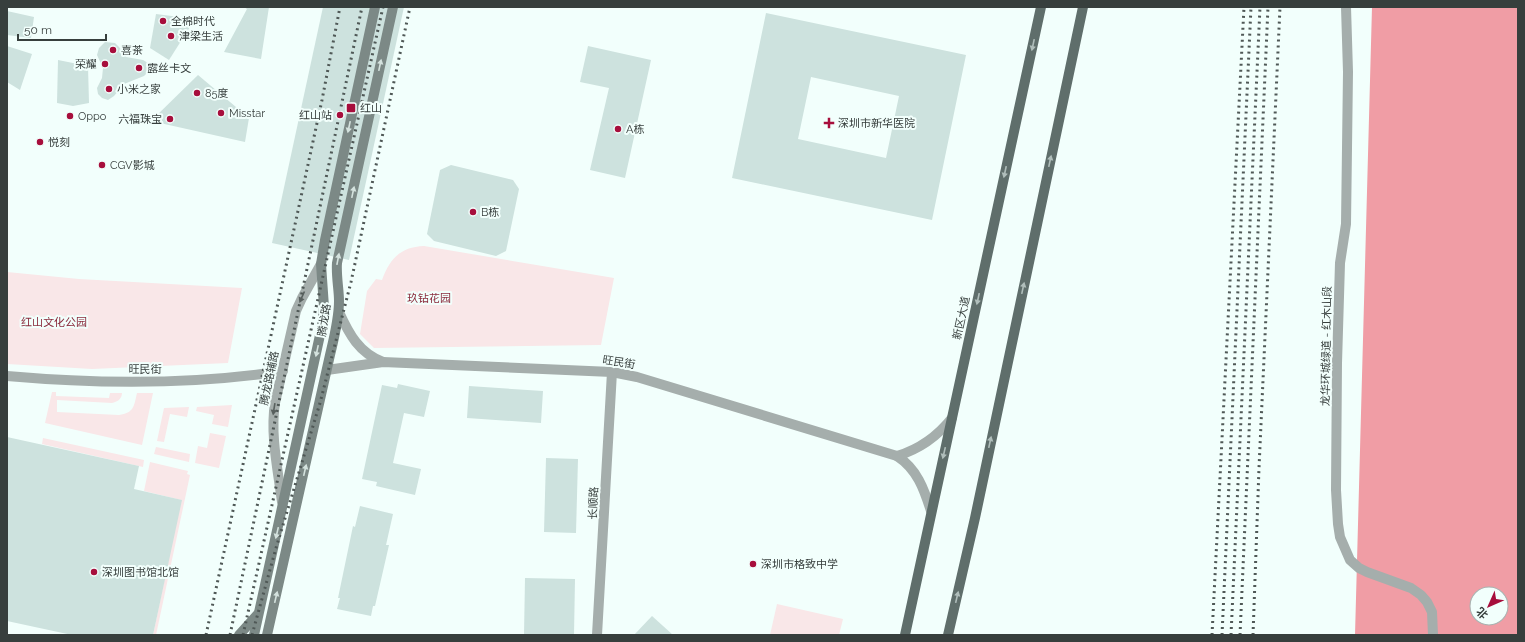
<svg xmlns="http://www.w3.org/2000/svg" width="1525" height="642" viewBox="0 0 1525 642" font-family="Raleway,'Noto Sans SC',sans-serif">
	<rect width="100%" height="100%" fill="#f2fffc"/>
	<g fill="#f9e7e8">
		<path d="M424,246l190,32 -13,67 -227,3 -14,-14 7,-43 9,-12 6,1c8,-22 19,-33 42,-34z"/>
		<polygon points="7,272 79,279 242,288 228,363 92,369 7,364"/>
		<path d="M52,392h4v4l53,2 1,-5h12c0,6 -5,9 -10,10l-55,-3v12l62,3c15,-2 15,-9 18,-22h16l-11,52 -97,-22z"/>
		<polygon points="232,405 228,427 212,424 214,415 196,411 197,407"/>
		<polygon points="189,407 187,417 170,414 164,442 157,441 164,408"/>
		<polygon points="210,433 226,436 219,468 195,463 198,446 207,448"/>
		<polygon points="43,438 144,460 143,467 42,444"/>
		<polygon points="156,447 190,454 189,462 154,454"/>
		<polygon points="150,462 188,471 187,474 190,475 156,635 153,635 181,500 144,491"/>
		<polygon points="777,604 843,619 839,635 770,635"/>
	</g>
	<path fill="#f09da5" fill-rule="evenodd" d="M1372,7h146v628h-163zM1477,594h24v24h-24z"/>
	<g fill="#cde2de" fill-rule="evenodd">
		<polygon points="244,7 269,7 261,59 224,52 247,9"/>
		<polygon points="323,7 404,7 349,260 272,243"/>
		<polygon points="7,11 34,17 31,38 7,35"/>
		<path d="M766,13l200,42 -34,165 -200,-42zM811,77l88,19 -13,62 -88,-19z"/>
		<polygon points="156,14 195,19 169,60 150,48"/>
		<polygon points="105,42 115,43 119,47 126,57 143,60 148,63 149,66 148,72 144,76 124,84 114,96 108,100 102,98 98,94 97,88 102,78 103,68 97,55 99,48"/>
		<polygon points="7,46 32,54 20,90 7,82"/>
		<polygon points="588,46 651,60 625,178 590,170 609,88 580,82"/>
		<polygon points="58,60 88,66 89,103 73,106 57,103"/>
		<polygon points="198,75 249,118 245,142 151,121"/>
		<polygon points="451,165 513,180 519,189 506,251 496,256 434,241 427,234 440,170"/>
		<polygon points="398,384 430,391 424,417 404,413 393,463 421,469 415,495 376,486 377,482 362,479 382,385 397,388"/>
		<polygon points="469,386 543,391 541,423 467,418"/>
		<polygon points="7,437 139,466 134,489 182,500 153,635 72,635 7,621"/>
		<polygon points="546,458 578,459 576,533 544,532"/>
		<polygon points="360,506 393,514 386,545 389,545 375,606 373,606 371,616 337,609 340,598 338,598 353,526 355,527"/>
		<polygon points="525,578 575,579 574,635 524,635"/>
		<polygon points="652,616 673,635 634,635"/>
	</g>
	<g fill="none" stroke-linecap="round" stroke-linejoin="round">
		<g stroke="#a5aeac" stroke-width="10">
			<polyline points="1346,7 1348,72 1346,224 1340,263 1337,363 1336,490 1338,524 1340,537 1350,560 1359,568 1367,572 1411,588 1421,595 1427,602 1432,612 1433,635"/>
			<path d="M339,312c10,22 20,41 44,50"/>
			<path d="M327,370l56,-8 229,10 25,5 260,79c20,13 27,33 34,55"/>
			<path d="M897,456c23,-7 40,-19 55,-38"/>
			<polyline points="597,635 612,372"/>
		</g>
		<g stroke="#a5aeac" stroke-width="10">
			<path d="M7,376c91,8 185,9 276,-5"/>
			<path d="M282,502c-4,-32 -12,-67 -7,-99l21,-92 6,-13 19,-34"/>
		</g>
		<g stroke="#7c8986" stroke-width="10">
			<polyline points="239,635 257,615"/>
			<polyline points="254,635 322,326 324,307 321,264 325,240 375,7"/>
			<path d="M267,635l63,-280c4,-17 9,-36 9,-54 0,-12 -3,-25 -2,-38l56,-256"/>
		</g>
		<g stroke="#5f6e6b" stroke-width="10">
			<polyline points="905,635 1041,7"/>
			<polyline points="948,635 975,518 1083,7"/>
		</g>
		<g stroke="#4f5856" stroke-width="3" stroke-dasharray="2 4" stroke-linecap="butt">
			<polyline points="206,635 322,100 340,7"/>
			<polyline points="230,635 362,7"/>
			<polyline points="243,635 383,7"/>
			<polyline points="252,635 276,548 320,403 351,282 410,7"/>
			<polyline points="1212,635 1244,7"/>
			<polyline points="1222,635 1251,7"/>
			<polyline points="1231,635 1260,7"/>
			<polyline points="1240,635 1268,7"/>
			<polyline points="1253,635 1259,468 1280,7"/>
		</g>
	</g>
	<defs><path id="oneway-solid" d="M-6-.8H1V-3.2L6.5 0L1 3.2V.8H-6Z"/></defs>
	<g fill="#b0bebb">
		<use href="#oneway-solid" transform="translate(1033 45) rotate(102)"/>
		<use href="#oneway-solid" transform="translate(1050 161) rotate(-78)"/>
		<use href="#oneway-solid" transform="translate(1005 172) rotate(102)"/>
		<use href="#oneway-solid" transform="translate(1023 288) rotate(-78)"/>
		<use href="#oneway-solid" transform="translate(978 299) rotate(102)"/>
		<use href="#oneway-solid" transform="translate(990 442) rotate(-78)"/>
		<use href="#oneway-solid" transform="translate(944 453) rotate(103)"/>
		<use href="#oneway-solid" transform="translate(957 597) rotate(-77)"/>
	</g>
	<g fill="#d4e2de">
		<use href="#oneway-solid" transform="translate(380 65) rotate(-78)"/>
		<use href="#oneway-solid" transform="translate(349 127) rotate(102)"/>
		<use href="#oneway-solid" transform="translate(353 192) rotate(-78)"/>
		<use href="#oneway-solid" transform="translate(338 259) rotate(-79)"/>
		<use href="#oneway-solid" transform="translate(317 351) rotate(102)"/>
		<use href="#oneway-solid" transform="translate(305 470) rotate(-77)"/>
		<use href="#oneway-solid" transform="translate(277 533) rotate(103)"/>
		<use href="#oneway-solid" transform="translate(276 597) rotate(-77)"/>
	</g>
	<g fill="#58605e">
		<use href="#oneway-solid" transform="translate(302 297) rotate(114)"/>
		<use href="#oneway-solid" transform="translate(274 409) rotate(99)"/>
	</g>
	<g fill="#a70e3c" stroke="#f2fffc" stroke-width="1.5">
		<circle cx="163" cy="21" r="4"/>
		<circle cx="171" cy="36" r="4"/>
		<circle cx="113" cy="50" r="4"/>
		<circle cx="105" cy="64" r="4"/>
		<circle cx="139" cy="68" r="4"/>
		<circle cx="109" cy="89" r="4"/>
		<circle cx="197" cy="93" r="4"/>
		<rect x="346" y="103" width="10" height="10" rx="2"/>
		<circle cx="221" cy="113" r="4"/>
		<circle cx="340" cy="115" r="4"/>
		<circle cx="70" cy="116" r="4"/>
		<circle cx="170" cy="119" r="4"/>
		<path d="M827 117h4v4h4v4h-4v4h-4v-4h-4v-4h4z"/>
		<circle cx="618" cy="129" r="4"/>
		<circle cx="40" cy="142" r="4"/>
		<circle cx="102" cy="165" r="4"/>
		<circle cx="473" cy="212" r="4"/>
		<circle cx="753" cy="564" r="4"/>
		<circle cx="94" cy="572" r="4"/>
	</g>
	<g text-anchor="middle" stroke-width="4" stroke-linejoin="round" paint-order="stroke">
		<g font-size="11" fill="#373f3d" stroke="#f2fffc" text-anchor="start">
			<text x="171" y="25">全棉时代</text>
			<text x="179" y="40">津梁生活</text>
			<text x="121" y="54">喜茶</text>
			<text x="97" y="68" text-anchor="end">荣耀</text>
			<text x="147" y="72">露丝卡文</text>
			<text x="117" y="93">小米之家</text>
			<text x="205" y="97">85度</text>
			<text x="360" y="112">红山</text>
			<text x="229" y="117">Misstar</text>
			<text x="332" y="119" text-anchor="end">红山站</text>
			<text x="78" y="120">Oppo</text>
			<text x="162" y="123" text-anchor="end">六福珠宝</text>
			<text x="838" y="127">深圳市新华医院</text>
			<text x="626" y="133">A栋</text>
			<text x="48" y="146">悦刻</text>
			<text x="110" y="169">CGV影城</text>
			<text x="481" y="216">B栋</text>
			<text x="761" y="568">深圳市格致中学</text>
			<text x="102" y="576">深圳图书馆北馆</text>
		</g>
		<g font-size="11" fill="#8b2c3d" stroke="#f2fffc">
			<text x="429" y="302">玖钻花园</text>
			<text x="54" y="326">红山文化公园</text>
		</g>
		<g font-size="11" fill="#373f3d" stroke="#f2fffc">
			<text transform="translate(961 318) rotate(-78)" y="4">新区大道</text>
			<text transform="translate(324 320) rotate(-81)" y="4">腾龙路</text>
			<text transform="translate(1326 346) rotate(-89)" y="4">龙华环城绿道 - 红木山段</text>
			<text transform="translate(619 362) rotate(9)" y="4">旺民街</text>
			<text x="145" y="373">旺民街</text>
			<text transform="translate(269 378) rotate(-78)" y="4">腾龙路辅路</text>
			<text transform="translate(593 503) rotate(-87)" y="4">长顺路</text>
		</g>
	</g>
	<rect width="1525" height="642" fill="none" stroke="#373f3d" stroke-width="16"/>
	<g transform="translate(1489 606) rotate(225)"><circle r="19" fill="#f2fffc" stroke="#a7b2b0"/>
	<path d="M0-3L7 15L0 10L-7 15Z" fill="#a70e3c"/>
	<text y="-6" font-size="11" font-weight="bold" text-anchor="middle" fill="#373f3d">北</text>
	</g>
	<path d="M18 34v6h88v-6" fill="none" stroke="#373f3d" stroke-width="2"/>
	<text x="24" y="34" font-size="12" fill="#373f3d" stroke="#f2fffc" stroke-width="3" paint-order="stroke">50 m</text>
</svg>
